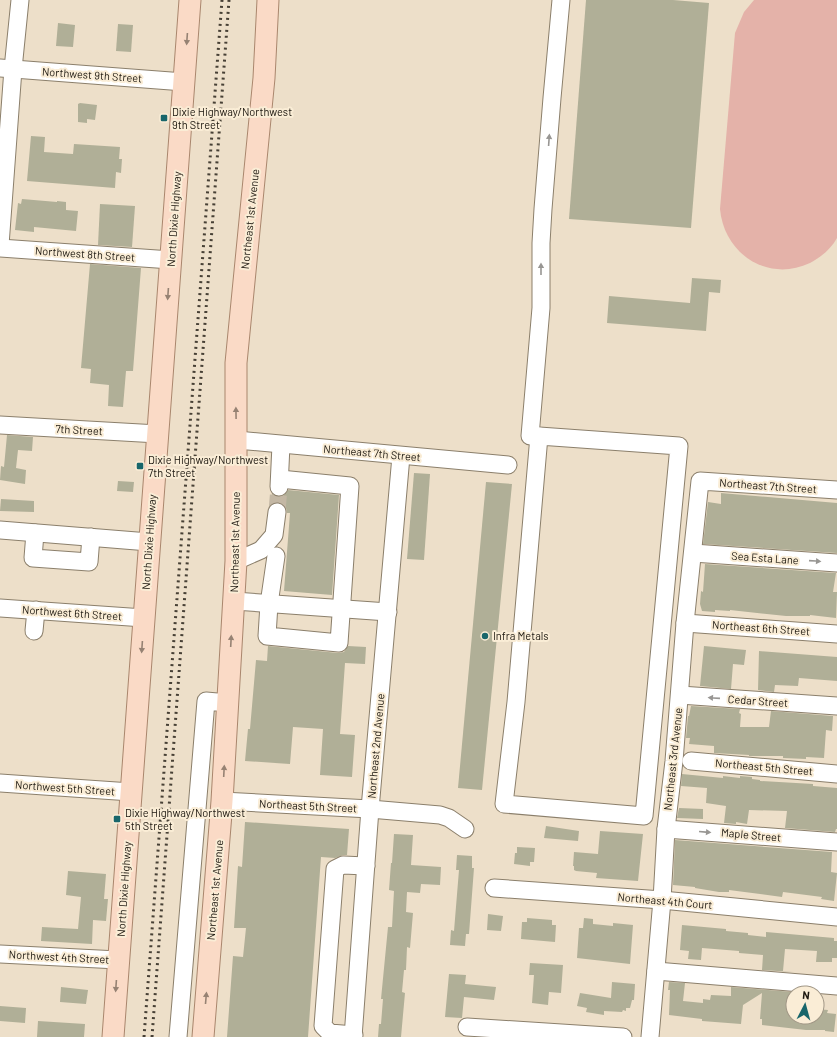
<svg xmlns="http://www.w3.org/2000/svg" width="837" height="1037" viewBox="0 0 837 1037" font-family="Barlow,sans-serif">
	<rect width="100%" height="100%" fill="#eddfc9"/>
	<path fill="#e4b2a9" d="M754,0h83v238c-6,11 -16,19 -27,25 -42,20 -86,-9 -90,-54l15,-176 9,-21z"/>
	<g fill="#b0af97">
		<polygon points="586,0 673,0 709,3 691,228 569,219"/>
		<polygon points="58,23 75,25 73,47 56,46"/>
		<polygon points="118,24 133,25 131,52 116,51"/>
		<polygon points="80,103 97,105 95,120 87,119 87,123 78,122 78,104"/>
		<polygon points="31,136 45,137 44,152 73,154 74,144 120,147 119,159 122,159 121,173 116,172 115,188 27,181"/>
		<polygon points="22,199 57,202 57,201 66,202 66,210 78,211 76,231 34,227 34,232 15,230 18,203 21,204"/>
		<polygon points="100,204 135,206 132,247 98,245"/>
		<polygon points="90,264 141,268 133,371 126,371 123,407 108,406 109,385 90,383 91,369 81,368"/>
		<polygon points="692,278 721,280 720,293 709,292 706,331 607,323 609,296 690,303"/>
		<polygon points="7,435 33,437 32,451 18,450 16,468 26,470 25,484 0,480 1,466 4,467"/>
		<polygon points="414,473 430,474 424,560 407,559"/>
		<polygon points="118,481 134,482 133,492 117,491"/>
		<polygon points="486,482 512,484 482,790 458,788"/>
		<polygon points="288,490 339,495 332,595 284,591 290,513 287,513 286,508 283,504 278,502 271,504 272,494 278,497 283,496"/>
		<polygon points="721,493 837,503 837,553 703,544 708,502 721,504"/>
		<polygon points="1,499 34,501 34,512 0,511"/>
		<polygon points="705,564 836,573 833,592 837,592 836,618 810,615 810,616 786,616 730,610 730,611 715,610 715,612 702,611 700,604 701,591 703,592"/>
		<polygon points="268,646 338,653 344,652 348,646 366,647 365,664 345,663 340,734 355,735 352,777 320,775 323,729 293,727 290,764 245,761 248,729 250,729 256,660 267,661"/>
		<polygon points="704,646 746,650 744,665 733,664 731,689 700,686"/>
		<polygon points="759,651 837,657 837,681 799,678 798,686 775,685 774,692 758,690"/>
		<polygon points="691,706 740,709 739,713 741,714 740,727 769,727 771,711 833,716 832,731 826,730 824,758 806,757 806,759 783,758 783,756 749,756 749,755 714,753 714,746 689,744 690,738 686,738 688,716 689,716"/>
		<polygon points="682,774 723,778 723,776 740,778 740,776 752,777 752,779 760,780 760,781 813,784 813,786 837,788 837,829 836,829 835,832 785,828 787,811 749,810 747,824 736,822 736,824 724,823 726,806 706,803 707,788 681,786"/>
		<polygon points="679,808 703,809 703,819 677,818"/>
		<polygon points="245,822 349,829 347,855 343,855 335,858 321,857 308,1037 227,1037 233,956 243,957 246,928 234,928 238,866 242,867"/>
		<polygon points="546,826 579,831 578,841 544,838"/>
		<polygon points="600,831 643,834 638,881 596,878 597,873 576,871 574,870 574,866 573,866 574,852 598,854"/>
		<polygon points="394,834 413,835 411,865 441,867 440,885 421,884 420,893 407,892 406,912 413,913 410,948 407,947 406,970 404,970 402,992 405,993 401,1037 378,1037 379,1024 381,1024 383,999 381,999 388,927 392,927 394,891 389,890 391,863 392,863"/>
		<polygon points="675,840 832,852 831,872 837,873 834,901 821,899 822,897 783,892 782,897 729,890 729,892 719,892 695,888 695,887 673,885"/>
		<polygon points="517,847 535,848 534,862 530,862 530,866 514,864 515,853 517,853"/>
		<polygon points="457,855 472,856 472,868 474,868 469,934 466,934 465,946 450,945 451,930 454,931 459,870 456,870"/>
		<polygon points="68,871 106,874 104,899 108,899 106,921 93,920 92,944 41,941 42,927 78,929 81,897 66,895"/>
		<polygon points="488,914 503,916 501,931 487,930"/>
		<polygon points="527,918 552,920 552,925 556,925 555,942 521,939 522,922 527,922"/>
		<polygon points="584,918 593,919 593,924 613,926 613,923 633,925 630,964 577,958 579,928 583,928"/>
		<polygon points="682,925 726,929 726,931 748,933 748,935 766,937 766,932 834,938 834,941 837,941 837,958 832,958 832,962 816,962 817,951 785,949 783,971 793,972 762,970 763,955 739,953 739,951 702,948 701,960 688,959 689,951 680,950"/>
		<polygon points="530,963 563,965 561,993 549,992 548,1005 532,1003 534,975 529,975"/>
		<polygon points="449,974 466,975 465,984 496,987 494,1000 464,997 462,1018 445,1017"/>
		<polygon points="612,982 635,984 634,1000 632,1000 630,1008 626,1008 626,1011 623,1010 622,1012 604,1011 604,1015 586,1012 587,1008 577,1006 580,993 611,998"/>
		<polygon points="669,982 685,983 683,1001 703,1003 703,999 710,1000 711,995 731,996 731,987 793,992 793,1017 817,1017 817,1009 828,1010 827,1013 836,1014 834,1032 825,1031 825,1030 806,1030 762,1025 762,1019 760,1019 762,993 743,1005 741,1024 702,1021 702,1019 669,1015 670,990 668,990"/>
		<polygon points="61,987 88,990 86,1004 60,1002"/>
		<polygon points="0,1006 26,1008 25,1023 0,1021"/>
		<polygon points="38,1021 85,1024 84,1037 37,1037"/>
	</g>
	<g fill="none" stroke-linecap="round" stroke-linejoin="round">
		<polyline stroke="#c3b7a4" stroke-width="17" stroke-dasharray="17 8" stroke-linecap="butt" points="277,512 279,487"/>
		<defs>
			<g id="minor">
				<polyline points="0,68 184,82"/>
				<polyline points="0,245 13,69 20,0"/>
				<polyline points="0,248 171,260"/>
				<polyline points="0,425 158,434"/>
				<polygon points="539,436 679,446 644,816 504,804 516,702"/>
				<polyline points="539,436 530,436 541,308 541,243 543,209 552,98 561,0"/>
				<polyline points="237,440 508,465"/>
				<polyline points="279,487 281,445"/>
				<polyline points="0,530 149,542"/>
				<polyline points="35,533 33,558 89,562 91,537"/>
				<polyline points="693,553 837,563"/>
				<polyline points="276,556 269,604 267,636 339,643 350,486 280,479"/>
				<polyline points="236,561 261,550 274,535 277,512"/>
				<polyline points="234,601 388,612"/>
				<polyline points="0,608 144,618"/>
				<polyline points="685,623 837,634"/>
				<polyline points="34,631 36,610"/>
				<polyline points="680,695 837,706"/>
				<polyline points="691,761 837,774"/>
				<polyline points="0,783 131,792"/>
				<polyline points="222,801 370,809 440,815 449,818 465,829"/>
				<polyline points="666,829 837,842"/>
				<polyline points="494,888 662,900 837,917"/>
				<polyline points="0,954 118,960"/>
				<polyline points="656,971 837,986"/>
				<polyline points="467,1027 623,1037"/>
				<polyline points="354,1035 330,1033 323,1026 335,869 343,865 366,866"/>
				<polyline points="178,1037 206,701 228,703"/>
				<polyline points="353,1037 370,809 401,456"/>
				<polyline points="650,1037 662,900 666,829 674,761 685,623 700,481 837,490"/>
			</g>
			<g id="major">
				<polyline points="113,1037 190,0"/>
				<polyline points="203,1037 222,801 236,561 236,363 264,78 268,0"/>
			</g>
		</defs>
		<use href="#minor" stroke="#8b7f6b" stroke-width="19"/>
		<use href="#major" stroke="#a9866d" stroke-width="23"/>
		<use href="#minor" stroke="#fff" stroke-width="17"/>
		<use href="#major" stroke="#fadac6" stroke-width="21"/>
		<g stroke="#474035" stroke-width="3" stroke-dasharray="2 4" stroke-linecap="butt">
			<polyline points="144,1037 222,0"/>
			<polyline points="152,1037 229,0"/>
		</g>
	</g>
	<defs><path id="oneway-solid" d="M-6-.8H1V-3.2L6.5 0L1 3.2V.8H-6Z"/></defs>
	<g fill="#968273">
		<use href="#oneway-solid" transform="translate(187 39) rotate(94)"/>
		<use href="#oneway-solid" transform="translate(168 294) rotate(94)"/>
		<use href="#oneway-solid" transform="translate(236 413) rotate(-91)"/>
		<use href="#oneway-solid" transform="translate(231 641) rotate(-87)"/>
		<use href="#oneway-solid" transform="translate(142 647) rotate(94)"/>
		<use href="#oneway-solid" transform="translate(224 771) rotate(-87)"/>
		<use href="#oneway-solid" transform="translate(116 986) rotate(94)"/>
		<use href="#oneway-solid" transform="translate(206 998) rotate(-85)"/>
	</g>
	<g fill="#989693">
		<use href="#oneway-solid" transform="translate(549 140) rotate(-86)"/>
		<use href="#oneway-solid" transform="translate(541 269) rotate(-90)"/>
		<use href="#oneway-solid" transform="translate(815 561) rotate(4)"/>
		<use href="#oneway-solid" transform="translate(714 698) rotate(-176)"/>
		<use href="#oneway-solid" transform="translate(705 832) rotate(5)"/>
	</g>
	<g fill="#18666b" stroke="#faedd6" stroke-width="1.5">
		<rect x="160" y="114" width="8" height="8" rx="2"/>
		<rect x="136" y="462" width="8" height="8" rx="2"/>
		<circle cx="485" cy="636" r="4"/>
		<rect x="113" y="815" width="8" height="8" rx="2"/>
	</g>
	<g text-anchor="middle" stroke-width="4" stroke-linejoin="round" paint-order="stroke">
		<g font-size="11" fill="#1b160e" stroke="#faedd6">
			<text transform="translate(92 75) rotate(4)" y="4">Northwest 9th Street</text>
			<text transform="translate(174 219) rotate(-86)" y="4">North Dixie Highway</text>
			<text transform="translate(250 219) rotate(-84)" y="4">Northeast 1st Avenue</text>
			<text transform="translate(85 254) rotate(4)" y="4">Northwest 8th Street</text>
			<text transform="translate(79 430) rotate(3)" y="4">7th Street</text>
			<text transform="translate(372 453) rotate(5)" y="4">Northeast 7th Street</text>
			<text transform="translate(768 486) rotate(4)" y="4">Northeast 7th Street</text>
			<text transform="translate(149 542) rotate(-86)" y="4">North Dixie Highway</text>
			<text transform="translate(235 542) rotate(-89)" y="4">Northeast 1st Avenue</text>
			<text transform="translate(765 558) rotate(4)" y="4">Sea Esta Lane</text>
			<text transform="translate(72 613) rotate(4)" y="4">Northwest 6th Street</text>
			<text transform="translate(761 628) rotate(4)" y="4">Northeast 6th Street</text>
			<text transform="translate(758 701) rotate(4)" y="4">Cedar Street</text>
			<text transform="translate(376 746) rotate(-85)" y="4">Northeast 2nd Avenue</text>
			<text transform="translate(673 759) rotate(-84)" y="4">Northeast 3rd Avenue</text>
			<text transform="translate(764 767) rotate(5)" y="4">Northeast 5th Street</text>
			<text transform="translate(65 788) rotate(4)" y="4">Northwest 5th Street</text>
			<text transform="translate(308 806) rotate(3)" y="4">Northeast 5th Street</text>
			<text transform="translate(751 835) rotate(5)" y="4">Maple Street</text>
			<text transform="translate(124 889) rotate(-86)" y="4">North Dixie Highway</text>
			<text transform="translate(215 890) rotate(-85)" y="4">Northeast 1st Avenue</text>
			<text transform="translate(665 901) rotate(5)" y="4">Northeast 4th Court</text>
			<text transform="translate(59 957) rotate(3)" y="4">Northwest 4th Street</text>
		</g>
		<g font-size="11" fill="#1b160e" stroke="#faedd6" text-anchor="start">
			<text x="172" y="116">Dixie Highway/Northwest<tspan x="172" dy="13">9th Street</tspan></text>
			<text x="148" y="464">Dixie Highway/Northwest<tspan x="148" dy="13">7th Street</tspan></text>
			<text x="493" y="640">Infra Metals</text>
			<text x="125" y="817">Dixie Highway/Northwest<tspan x="125" dy="13">5th Street</tspan></text>
		</g>
	</g>
	<g transform="translate(805 1005) rotate(6)"><circle r="19" fill="#faedd6" stroke="#a19786"/>
	<path d="M0-3L7 15L0 10L-7 15Z" fill="#18666b"/>
	<text y="-6" font-size="11" font-weight="bold" text-anchor="middle" fill="#1b160e">N</text>
	</g>
</svg>
